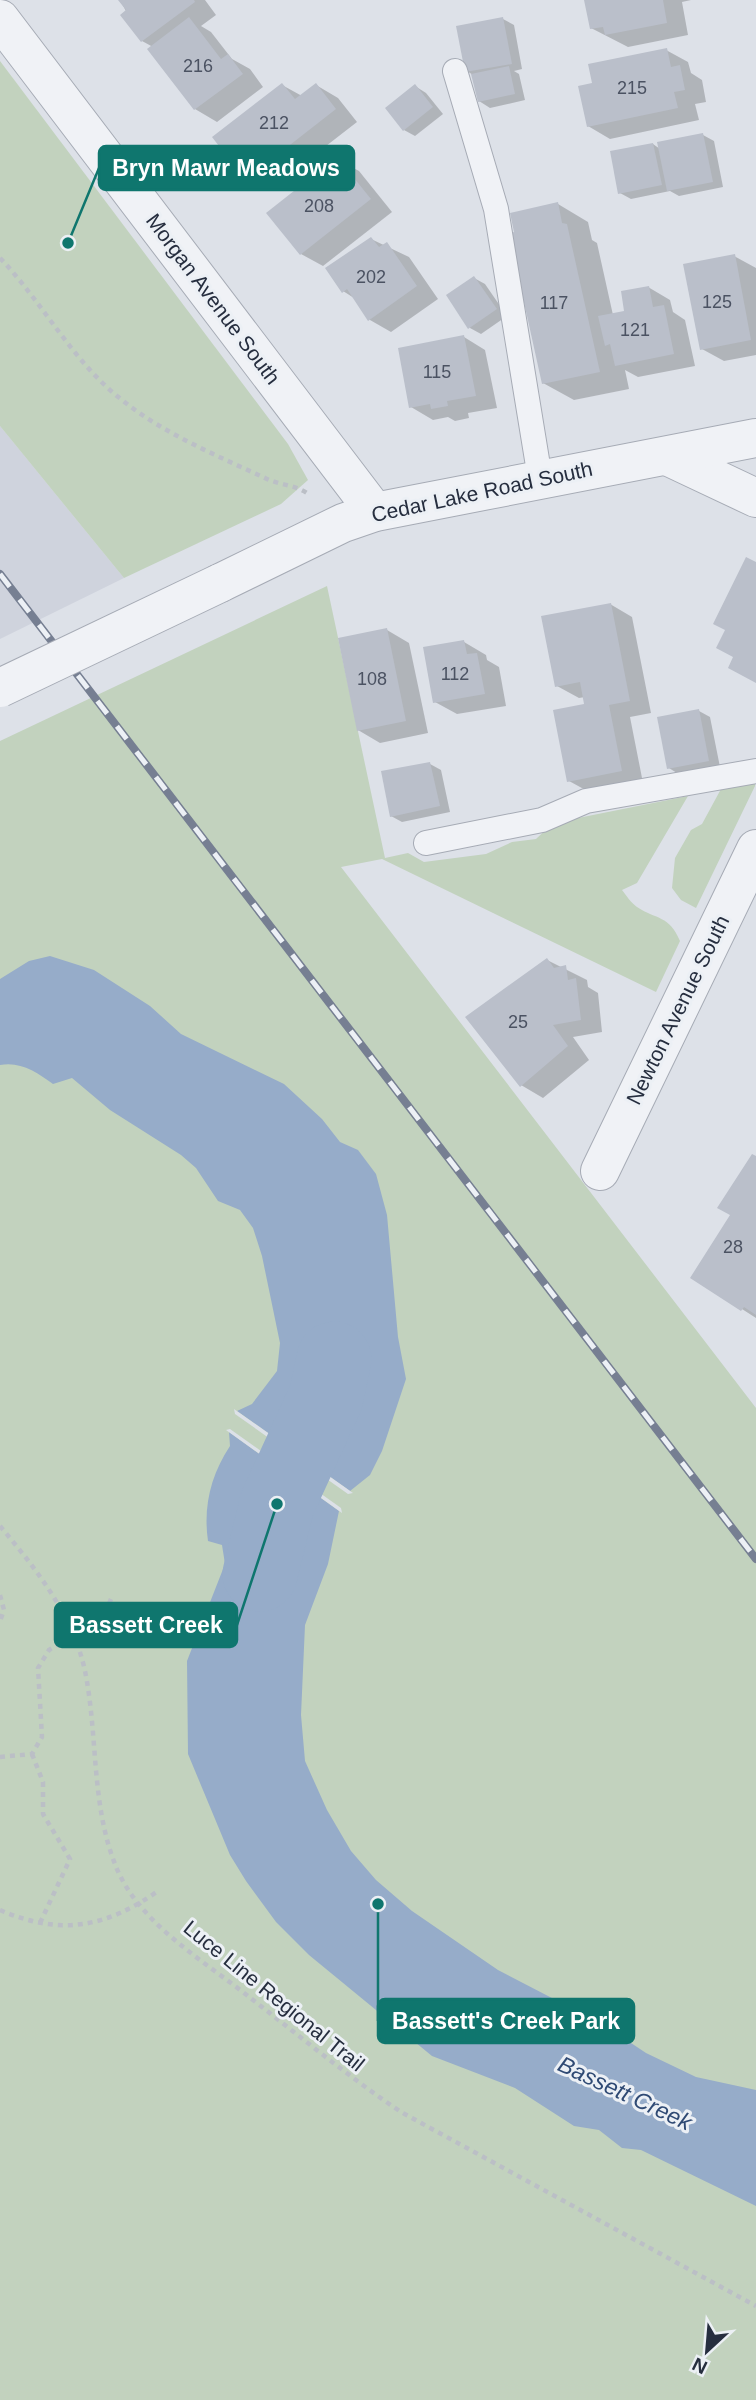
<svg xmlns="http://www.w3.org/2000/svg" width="756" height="2400" viewBox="0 0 756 2400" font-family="Helvetica,sans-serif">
	<rect width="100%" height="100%" fill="#dde1e8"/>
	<polygon fill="#cfd3dd" points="0,426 124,578 0,639"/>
	<g fill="#c2d2be">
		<polygon points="0,61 288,444 308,480 281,504 124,578 0,426"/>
		<path d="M327,586l58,272 23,-5 16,9 62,-8 26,-12 24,-3 17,-16 135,-27 -51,87 -15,7c4,5 9,13 15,17 20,13 32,8 43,34l-24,51 -274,-133 -41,8 415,541v992h-756v-1659z"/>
		<polygon points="755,782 755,786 696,908 681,900 672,888 675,858 691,830 702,824 721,789"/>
	</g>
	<g fill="#96acc9">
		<path d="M50,956l44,14 56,36 31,28 103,50 38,35 18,23 18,8 18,24 11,41 11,122 8,42 -24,72 -12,24 -20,16 -113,-80 15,-7 25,-33 3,-28 -18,-87 -9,-28 -13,-18 -22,-9 -22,-33 -15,-13 -71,-45 -38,-32 -19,6c-16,-12 -33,-23 -53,-19v-86l29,-18z"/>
		<path d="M229,1432l110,79 -11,53 -23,61 -4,90 4,46 22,49 24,41 25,29 36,31 86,59 106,55 42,28 50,24 60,13v116l-115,-56 -19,-2 -23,-18 -25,-4 -59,-38 -83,-32 -123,-101 -33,-33 -30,-41 -16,-26 -42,-101 -1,-93 38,-97 -3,-19 -14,-4c-5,-35 3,-66 22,-95z"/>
	</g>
	<g fill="#dde1e8">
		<polygon points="234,1409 353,1493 348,1494 235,1414"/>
		<polygon points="230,1429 341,1508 342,1513 226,1430"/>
	</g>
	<g fill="#0003">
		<polygon points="120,0 205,0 216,15 201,26 211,32 232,59 250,69 263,87 217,122 195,109 153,47 142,41"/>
		<polygon points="586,0 691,0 682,2 688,35 628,47 591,28"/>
		<polygon points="503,19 514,25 522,69 514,71 519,74 525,100 490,108 479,101 473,75 467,71"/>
		<polygon points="666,50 688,62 691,73 702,80 706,102 695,104 699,120 610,139 588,126 594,84"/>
		<polygon points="282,85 302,96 316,85 338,98 357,122 268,191 246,179"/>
		<polygon points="415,86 426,93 443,114 415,136 404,130"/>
		<polygon points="703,135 714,141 723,187 679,196 670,191 631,199 620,193 653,144 660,149"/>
		<polygon points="337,159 359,171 392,212 323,266 301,254"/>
		<polygon points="558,204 588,222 592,240 597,243 613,315 626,313 648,287 670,300 673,312 685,320 695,366 638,377 625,370 629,389 574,400 543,383"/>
		<polygon points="371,239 409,257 438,299 391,332 370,320 354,298 343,291"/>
		<polygon points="734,256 756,268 756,355 724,361 702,349"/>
		<polygon points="474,278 485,284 507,316 481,334 470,328"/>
		<polygon points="464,337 485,350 497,408 468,413 469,418 455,421 448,417 433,420 411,407"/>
		<polygon points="610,604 632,617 651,713 630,717 643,783 591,793 569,781 586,705 585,697 579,698 557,686"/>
		<polygon points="387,630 409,643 428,733 380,743 358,730"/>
		<polygon points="464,642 486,655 487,660 499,667 506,706 457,714 435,702"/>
		<polygon points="699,711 710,717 720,767 680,775 669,768"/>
		<polygon points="430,764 441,770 450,812 402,822 391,816"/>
		<polygon points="547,960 587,980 588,987 598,993 602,1032 573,1037 589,1060 543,1098 521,1085"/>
		<polygon points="756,1158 756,1318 692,1277 733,1215"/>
	</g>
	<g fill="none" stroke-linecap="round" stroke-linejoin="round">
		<polyline stroke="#96acc9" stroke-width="75" points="260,1574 277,1504 326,1397 334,1359"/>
	</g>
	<g fill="#babfca">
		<polygon points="118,0 194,0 195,2 141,42 120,15 126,10"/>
		<polygon points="584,0 663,0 667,23 605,35 603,27 590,29"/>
		<polygon points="189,17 221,59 228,54 243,74 194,110 147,49"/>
		<polygon points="503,17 512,64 465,72 456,26"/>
		<polygon points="667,48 671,67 680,65 685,90 674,92 678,108 587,127 578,86 592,83 588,64"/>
		<polygon points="509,66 515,94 478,102 471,74"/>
		<polygon points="282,83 295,99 316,83 336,109 245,180 212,137"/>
		<polygon points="415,84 433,107 403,131 385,108"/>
		<polygon points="703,133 713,182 667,191 657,142"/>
		<polygon points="653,143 662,185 618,194 610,151"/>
		<polygon points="337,157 371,199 300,255 266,213"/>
		<polygon points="558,202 562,223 567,224 600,372 542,384 509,234 514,232 510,213"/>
		<polygon points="371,237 379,247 387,242 417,286 368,321 347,289 342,293 325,268"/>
		<polygon points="735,254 751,340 700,350 683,264"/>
		<polygon points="474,276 497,309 468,329 446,295"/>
		<polygon points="649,286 653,307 664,305 674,354 615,366 610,344 605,346 598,316 624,311 621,291"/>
		<polygon points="464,335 476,396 447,401 448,406 431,409 430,404 409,408 398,348"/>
		<polygon points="746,557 756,562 756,683 728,668 733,657 716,648 725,630 713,624"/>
		<polygon points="611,603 630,701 609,705 622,771 567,782 553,710 584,704 580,682 555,687 541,616"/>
		<polygon points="387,628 406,721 357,731 338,638"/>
		<polygon points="464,640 467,654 477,653 485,694 433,703 423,647"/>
		<polygon points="699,709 709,761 667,769 657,717"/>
		<polygon points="430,762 440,806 390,817 381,771"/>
		<polygon points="547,958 554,968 566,965 568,980 576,978 581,1020 553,1025 568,1046 520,1087 465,1017"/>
		<polygon points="752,1154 756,1156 756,1315 744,1307 741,1311 690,1278 730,1215 717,1208"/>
	</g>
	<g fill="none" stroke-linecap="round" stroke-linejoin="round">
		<defs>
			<g id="service">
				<polyline points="455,71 496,209 540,478"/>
				<polyline points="426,843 542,820 586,801 756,771"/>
			</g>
			<g id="minor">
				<polyline points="0,19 375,512"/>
				<polyline points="667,456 756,498"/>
				<polyline points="600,1171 756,849"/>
			</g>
			<polyline id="tertiary" points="220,583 343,523 375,512 756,438"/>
		</defs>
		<use href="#service" stroke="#a6abb5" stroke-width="26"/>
		<use href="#minor" stroke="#a6abb5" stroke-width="40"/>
		<use href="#tertiary" stroke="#a6abb5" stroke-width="40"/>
		<g stroke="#bbbfc6" stroke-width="4.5" stroke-dasharray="5 5" stroke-linecap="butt">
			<path d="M0,258c43,45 73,104 122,142 42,34 96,56 145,79 13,6 28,6 40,14"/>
			<path d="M0,1526c36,43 73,89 85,145 13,64 6,132 30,193 22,59 91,98 138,136 49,38 96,77 148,112l355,194"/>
			<polyline points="0,1595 4,1610 0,1621"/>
			<polyline points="32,1754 43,1782 43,1814 70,1859 40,1923"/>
			<polyline points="0,1757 32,1754 42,1737 38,1668 49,1650 104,1615 111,1599"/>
			<path d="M0,1910c60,26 105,18 158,-19"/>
		</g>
		<use href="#service" stroke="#f0f2f6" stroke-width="24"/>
		<use href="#minor" stroke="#f0f2f6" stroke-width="38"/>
		<use href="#tertiary" stroke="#f0f2f6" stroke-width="38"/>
		<defs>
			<polyline id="rail" points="0,574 756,1559"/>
		</defs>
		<use href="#rail" stroke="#767f92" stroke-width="8"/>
		<use href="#rail" stroke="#ecf0f5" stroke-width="5" stroke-dasharray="16" stroke-linecap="butt"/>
		<defs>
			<polyline id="tertiary-bridge" points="0,688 220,583"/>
		</defs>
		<use href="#tertiary-bridge" stroke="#a6abb5" stroke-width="40" stroke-linecap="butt"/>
		<use href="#tertiary-bridge" stroke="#f0f2f6" stroke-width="38"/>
	</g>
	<g text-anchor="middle" stroke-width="6" stroke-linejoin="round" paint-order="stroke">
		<g font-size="18" fill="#4b5262">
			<text x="198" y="72">216</text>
			<text x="632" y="94">215</text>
			<text x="274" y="129">212</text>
			<text x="319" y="212">208</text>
			<text x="371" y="283">202</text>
			<text x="717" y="308">125</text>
			<text x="554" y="309">117</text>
			<text x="635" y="336">121</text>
			<text x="437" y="378">115</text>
			<text x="455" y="680">112</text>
			<text x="372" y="685">108</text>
			<text x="518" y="1028">25</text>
			<text x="733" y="1253">28</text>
		</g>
		<g font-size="21" fill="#262e3f" stroke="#ecf0f5">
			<text transform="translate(213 299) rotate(53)" y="7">Morgan Avenue South</text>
			<text transform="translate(482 492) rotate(-12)" y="7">Cedar Lake Road South</text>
			<text transform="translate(678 1010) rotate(-64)" y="7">Newton Avenue South</text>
			<text transform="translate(274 1996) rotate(39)" y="7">Luce Line Regional Trail</text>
		</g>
		<g font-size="23" font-style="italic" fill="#2f4a74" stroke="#ecf0f5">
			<text transform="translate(625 2093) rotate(25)" y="8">Bassett Creek</text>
		</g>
	</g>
	<path fill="none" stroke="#0f766e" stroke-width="2.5" d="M68 243L99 168M277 1504L237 1625M378 1904L378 2021"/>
	<g fill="#0f766e" stroke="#ecf0f5" stroke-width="2.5">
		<circle cx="68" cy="243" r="7"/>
		<circle cx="277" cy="1504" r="7"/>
		<circle cx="378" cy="1904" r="7"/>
	</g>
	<g fill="#0f766e" stroke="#0f766e" stroke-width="2.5">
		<rect x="99" y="146" width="255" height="44" rx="7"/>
		<rect x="55" y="1603" width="182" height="44" rx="7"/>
		<rect x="378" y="1999" width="256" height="44" rx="7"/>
	</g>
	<g font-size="23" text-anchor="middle" font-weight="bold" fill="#fff">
		<text x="226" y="176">Bryn Mawr Meadows</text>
		<text x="146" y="1633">Bassett Creek</text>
		<text x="506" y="2029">Bassett's Creek Park</text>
	</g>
	<g transform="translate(707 2351) rotate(206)" stroke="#ecf0f5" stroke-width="5" paint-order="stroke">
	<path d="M0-5L12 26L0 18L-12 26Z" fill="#262e3f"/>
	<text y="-10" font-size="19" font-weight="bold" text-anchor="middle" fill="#262e3f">N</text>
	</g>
</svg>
